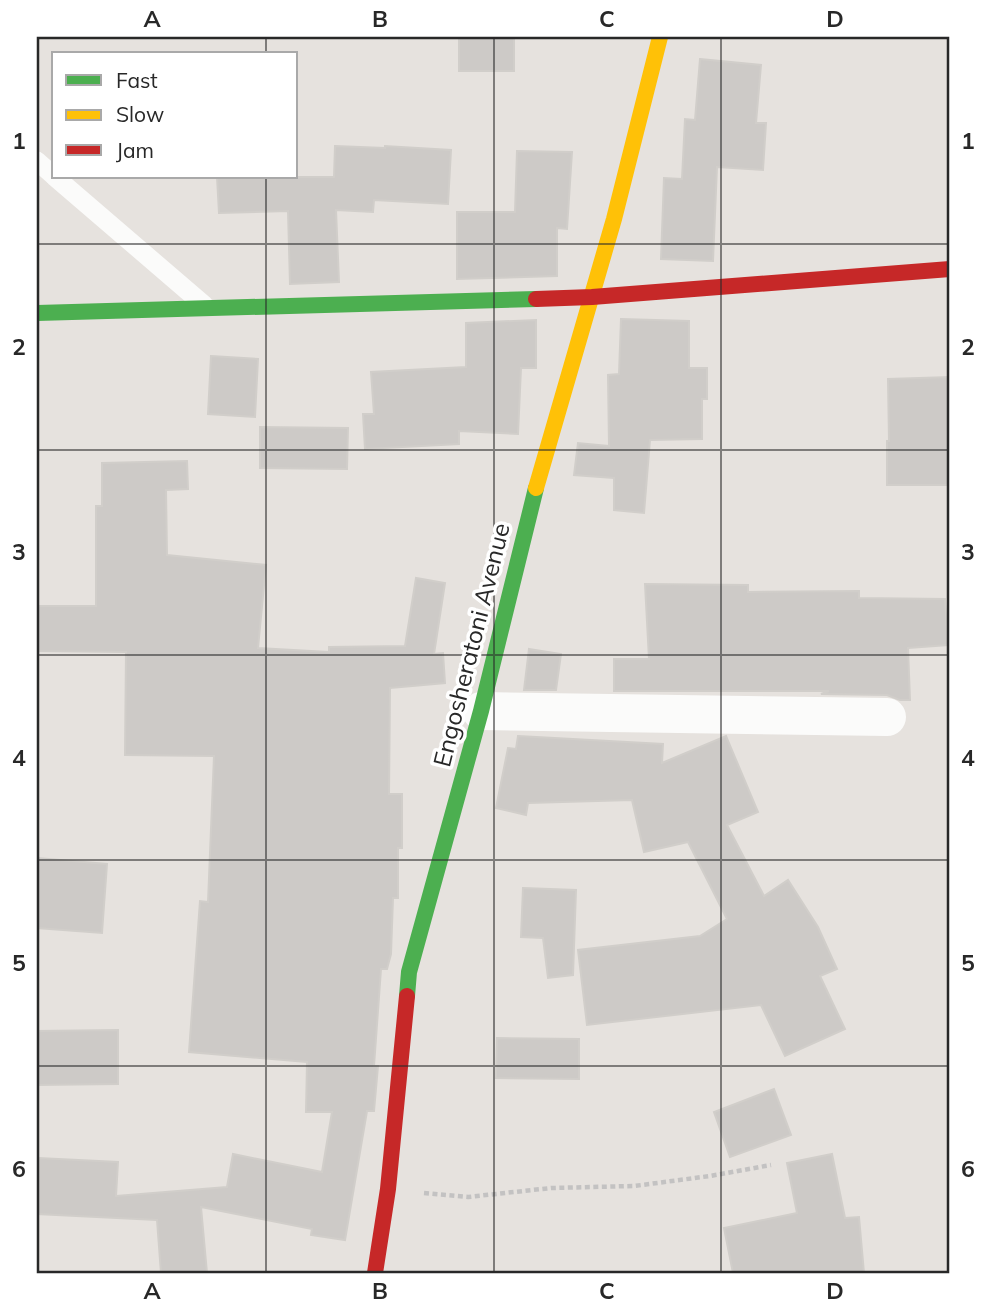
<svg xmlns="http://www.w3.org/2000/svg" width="987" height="1310" viewBox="0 0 987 1310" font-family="Mulish,sans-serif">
	<rect width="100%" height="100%" fill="#e6e2de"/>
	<g fill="#cdcac7" stroke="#d1ceca" stroke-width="2">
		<rect x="459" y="37" width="55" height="34"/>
		<polygon points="700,59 761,65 756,123 766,123 763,170 717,167 713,261 661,259 664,178 682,179 685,119 695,120"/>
		<polygon points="335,146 385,148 385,146 451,150 448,204 374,200 373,212 336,210 339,282 290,284 288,211 219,213 217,177 334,177"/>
		<polygon points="517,151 572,152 567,229 557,228 557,276 457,279 457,212 515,212"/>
		<polygon points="621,319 689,321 689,368 707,368 707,399 702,399 702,439 650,440 644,513 614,510 614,478 574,475 578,443 609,446 608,375 619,374"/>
		<polygon points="536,320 536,368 521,368 518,434 459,431 459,444 365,449 363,414 374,414 371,372 466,367 466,323"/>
		<polygon points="211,356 258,359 255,417 208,414"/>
		<polygon points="950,377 950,485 887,485 887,441 889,441 888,379"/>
		<polygon points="260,427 348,428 347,469 260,468"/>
		<polygon points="187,461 188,489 166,490 167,555 266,565 258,648 329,652 329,647 405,646 416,578 445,583 434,654 443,653 445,683 390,688 389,794 402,794 402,848 398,848 398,898 393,898 391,954 387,969 381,969 374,1066 378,1066 374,1111 367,1111 345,1240 311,1235 312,1229 201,1207 207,1273 161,1273 157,1220 37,1214 39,1158 118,1162 116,1196 227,1187 233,1154 322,1172 332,1112 306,1112 307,1062 189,1052 200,901 208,902 214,756 125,755 126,652 37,651 37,606 96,606 96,506 102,506 102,463"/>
		<polygon points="645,584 748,585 748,592 859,591 859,598 945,599 948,645 908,648 910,700 900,700 887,695 821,694 829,691 614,691 614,659 649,659"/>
		<polygon points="529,649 561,654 556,690 524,690"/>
		<polygon points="518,736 663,744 662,763 726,736 758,812 727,825 764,896 788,880 818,927 837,969 820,976 845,1029 785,1056 761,1005 587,1025 578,950 700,936 727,919 688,842 644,852 632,800 528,803 526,815 496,808 508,748 516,749"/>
		<polygon points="37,858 107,864 102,933 37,928"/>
		<polygon points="523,888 576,890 573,975 548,978 543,938 521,937"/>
		<polygon points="118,1030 118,1084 37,1085 37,1031"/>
		<polygon points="497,1038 579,1039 579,1079 496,1078"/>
		<polygon points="774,1089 791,1135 730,1157 714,1112"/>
		<polygon points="832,1154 845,1218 859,1217 864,1273 733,1273 724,1228 797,1213 787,1163"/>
	</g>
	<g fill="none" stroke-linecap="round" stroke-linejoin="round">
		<polyline stroke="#c3c2c2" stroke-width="4.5" stroke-dasharray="5 3.5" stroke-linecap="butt" points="424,1193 468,1197 551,1188 634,1186 710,1176 771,1165"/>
		<g stroke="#fbfbfa" stroke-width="19">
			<polyline points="37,161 54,176"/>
			<polyline points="55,177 204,305"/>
		</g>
		<polyline stroke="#fbfbfa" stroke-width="38" points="481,711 887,717"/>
		<g stroke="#4caf50" stroke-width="16">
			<polyline points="37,313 536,299"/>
			<polyline points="407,996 409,972 481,711 536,488"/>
		</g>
		<polyline stroke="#ffc107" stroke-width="16" points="536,488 614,219 660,37"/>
		<g stroke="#c62828" stroke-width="16">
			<polyline points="536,299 592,297 950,269"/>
			<polyline points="375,1273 388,1189 407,996"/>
		</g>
	</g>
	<path fill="none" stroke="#282828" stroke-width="2" stroke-opacity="0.55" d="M266,37v17M494,37v1236M721,37v1236M266,177v1096M37,244h913M37,450h913M37,655h913M37,860h913M37,1066h913"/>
	<g text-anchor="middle" stroke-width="7" stroke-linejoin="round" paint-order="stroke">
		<g font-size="24" fill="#282828" stroke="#fff">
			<text transform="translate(472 645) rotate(-76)" y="8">Engosheratoni Avenue</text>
		</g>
	</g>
	<rect width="987" height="1310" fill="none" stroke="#ffffff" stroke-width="77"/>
	<rect x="52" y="52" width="245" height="126" fill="#ffffff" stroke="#a9a9a9" stroke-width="2"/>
	<rect x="66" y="75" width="35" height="10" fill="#4caf50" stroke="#a9a9a9" stroke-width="2"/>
	<text x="116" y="88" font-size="21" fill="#282828">Fast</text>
	<rect x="66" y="110" width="35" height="10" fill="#ffc107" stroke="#a9a9a9" stroke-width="2"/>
	<text x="116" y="122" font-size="21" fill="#282828">Slow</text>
	<rect x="66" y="145" width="35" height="10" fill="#c62828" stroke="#a9a9a9" stroke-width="2"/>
	<text x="116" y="158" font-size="21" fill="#282828">Jam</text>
	<rect x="38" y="38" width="910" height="1234" fill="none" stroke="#282828" stroke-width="2.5"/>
	<g font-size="23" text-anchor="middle" font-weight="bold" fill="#282828">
		<text x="152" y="27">A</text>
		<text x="380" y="27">B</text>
		<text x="607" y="27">C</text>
		<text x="835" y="27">D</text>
		<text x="19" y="149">1</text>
		<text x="968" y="149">1</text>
		<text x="19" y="355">2</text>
		<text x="968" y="355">2</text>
		<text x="19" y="560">3</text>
		<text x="968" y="560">3</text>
		<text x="19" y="766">4</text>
		<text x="968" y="766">4</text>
		<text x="19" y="971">5</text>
		<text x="968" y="971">5</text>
		<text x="19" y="1177">6</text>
		<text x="968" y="1177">6</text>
		<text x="152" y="1299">A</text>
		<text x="380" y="1299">B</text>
		<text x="607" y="1299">C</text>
		<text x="835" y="1299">D</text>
	</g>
</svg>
